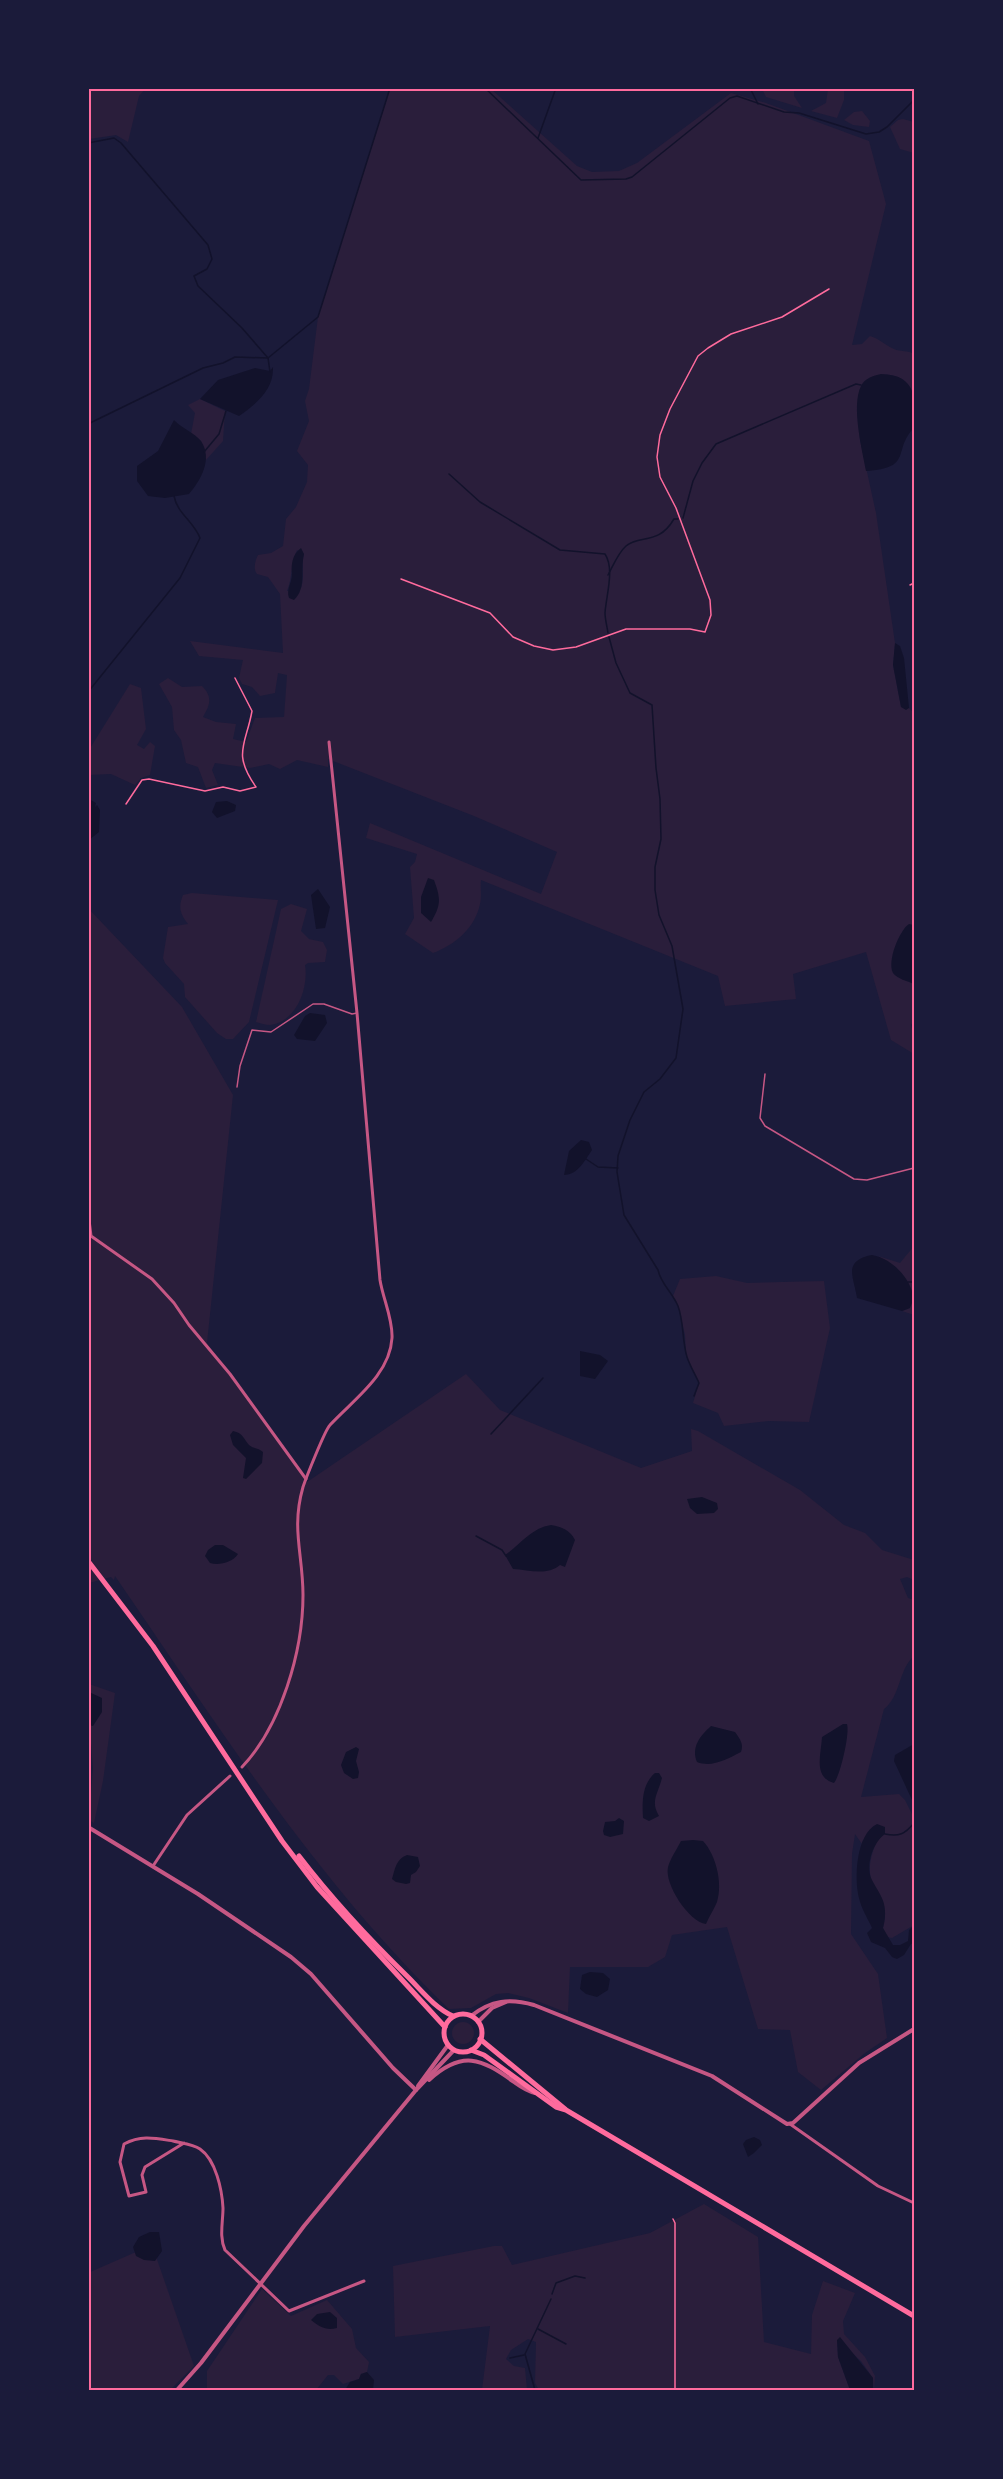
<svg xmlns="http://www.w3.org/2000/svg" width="1003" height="2479" viewBox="0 0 1003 2479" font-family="Lato,sans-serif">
	<rect width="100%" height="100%" fill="#1b1b3a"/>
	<g fill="#2a1e3b" fill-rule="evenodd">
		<polygon points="88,89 145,89 139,96 128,142 116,135 89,139"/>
		<path d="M390,89h101l86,77 15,6 27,-1 18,-8 94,-70 35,10 103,38 17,63 -34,141 10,-1 8,-8c10,3 15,9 24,13 6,3 14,1 20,5v39c-13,-18 -23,-22 -45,-15l-11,33 2,29 16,73 19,130 -2,22 8,42 8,1 5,5v212l-9,2 -3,52 12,5v36l-3,5 3,11v18l-23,-14 -25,-88 -73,22 3,25 -71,7 -7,-30 -237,-96c-1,7 1,16 -1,24 -5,24 -25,41 -47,49l-28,-19 9,-16 -4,-51 5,-5 2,-8 -51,-16 4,-15 171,71 16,-42 -83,-36 -146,-57v8l-31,-7 -17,9 -11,-5 -19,4 -35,-5 -3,7 6,15 -12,3 -8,-21 -12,-4 -5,-23 -7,-10 -2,-23 -13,-23 9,-6 14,9 20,-1c11,11 8,19 1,31l13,5 20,2 -3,15 13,3 9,-24 29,-1 3,-42 -9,-2 -3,20 -15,3 -8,-9 -10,-3 -3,-6 4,-18 -44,-4 -9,-15 93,12 -3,-59 -12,-17 -11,-3c-4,-5 -2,-13 1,-19l13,-2 12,-7 3,-27 10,-12 11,-25 1,-17 -11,-14 12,-30 -4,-20 4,-12 9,-72zM297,550l7,4c-3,12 1,23 -3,34l-14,3c6,-15 3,-25 10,-41z"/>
		<polygon points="762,89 794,89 794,96 802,108 766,97"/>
		<polygon points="828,89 844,89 844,100 837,118 811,111 826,103"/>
		<polygon points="862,111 870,121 869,127 853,125 844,120 854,112"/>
		<polygon points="903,119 914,122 914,153 900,149 890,127 898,120"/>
		<polygon points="200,399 225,411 223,441 206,460 201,441 191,434 195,413 188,405"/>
		<polygon points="130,684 141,688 146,729 137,745 144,749 150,742 155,746 150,775 141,778 135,785 111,774 88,775 89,750"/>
		<path d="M192,893l86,7 -29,122 -16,17h-7l-9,-6 -32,-36 -1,-13 -19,-21 -2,-5 5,-31 20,-3c-8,-10 -10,-17 -5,-29z"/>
		<path d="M291,904l16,5 -6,22 8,8 14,3 4,8 -2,12 -17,1 -3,2c4,23 -9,57 -35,60 -4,0 -10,-2 -14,-3l25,-113z"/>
		<path d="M88,908l94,99 51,88 -26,248 100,139 159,-108 34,36 141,58 51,-17 -1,-22 7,2 102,59 44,35 21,8 17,17 32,10v20l-7,-3 -7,2 8,19 3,1 3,-2v59c-16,14 -13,40 -30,53l-23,88 38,-3 6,6 9,18v107l-22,13 -5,-1 -4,-9c8,-30 -10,-32 -13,-55 -1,-12 3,-22 7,-33h-14l-1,4 -7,-10 -3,20 -1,80 27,40 9,64 -22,15 -44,37 -23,-18 -8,-42 -32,-1 -31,-102 -55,8 -7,22 -17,10h-78l-2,46 -39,-15 -21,-5 -12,1 -25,14 -22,1c-132,-127 -231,-283 -334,-433l-1,4 -3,-3 -22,6z"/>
		<polygon points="914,1246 914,1315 902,1311 910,1308 897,1268 878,1256 900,1263"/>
		<polygon points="716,1276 747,1283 824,1281 830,1328 809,1422 769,1421 724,1426 718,1413 693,1403 699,1383 686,1355 685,1335 679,1309 673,1296 680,1279"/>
		<polygon points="89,1684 115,1693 103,1781 94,1823 89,1820 93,1768 91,1744 89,1742"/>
		<circle cx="463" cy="2033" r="11"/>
		<polygon points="704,2204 758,2237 764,2342 811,2354 812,2315 823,2281 855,2293 843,2321 844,2334 865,2357 875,2376 874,2390 873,2378 861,2361 837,2340 838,2357 850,2390 539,2390 535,2383 536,2342 528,2339 511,2350 506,2359 514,2366 525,2368 527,2390 482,2390 490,2326 395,2337 393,2266 494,2246 502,2246 512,2265 650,2233"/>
		<polygon points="152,2245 194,2366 170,2390 89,2390 88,2273"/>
		<polygon points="262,2289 291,2316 327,2300 352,2329 356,2348 369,2362 367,2372 361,2374 359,2379 343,2384 334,2375 328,2375 316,2390 207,2390 207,2371"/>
	</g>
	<g fill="#12122b">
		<path d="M273,367c1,23 -17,37 -34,49l-39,-17 18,-19 37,-12 15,3z"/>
		<path d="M881,374c37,1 34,25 33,54 -22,22 0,40 -48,43 -4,-22 -15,-65 -5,-85 4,-8 12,-10 20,-12z"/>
		<path d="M174,420c7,8 21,13 27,21 12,18 0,39 -12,53l-24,4 -17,-2 -11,-15v-15l21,-15z"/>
		<path d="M301,548l3,6c-4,16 3,34 -10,46l-5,-2c-3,-9 3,-15 3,-24 -1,-10 0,-19 9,-26z"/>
		<polygon points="895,643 900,646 904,658 909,708 906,710 901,707 893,665"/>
		<polygon points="89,799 96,803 95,807 97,805 100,810 99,832 89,840"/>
		<polygon points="227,801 236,805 235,811 217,818 212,812 216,802"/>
		<path d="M428,878l6,2c7,19 7,25 -3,42l-10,-9v-16z"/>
		<polygon points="318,889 330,907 325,928 316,929 311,895"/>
		<path d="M909,924l5,1v59c-6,-3 -17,-5 -21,-11 -6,-12 6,-42 16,-49z"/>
		<polygon points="310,1013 325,1015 327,1023 315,1041 297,1039 294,1035 305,1016"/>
		<path d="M581,1140l8,2 3,8c-7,10 -14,25 -28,25l5,-24z"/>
		<path d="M872,1255c21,4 38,23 42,43l-4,10 -8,3 -45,-13c-3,-21 -15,-37 15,-43z"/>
		<polygon points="580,1351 600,1355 608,1361 595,1379 580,1376"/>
		<path d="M233,1431c10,2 10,7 16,14 5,4 10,3 14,7l-1,11 -16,16 -3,-1 3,-20 -13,-13 -3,-10z"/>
		<polygon points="702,1497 717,1503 718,1509 714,1513 697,1514 690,1508 687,1499"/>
		<path d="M551,1525c11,2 19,5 24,15l-10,27 -5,-2c-13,11 -31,5 -47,4l-8,-14c15,-10 26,-27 46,-30z"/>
		<path d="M215,1545h8l15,9c-5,8 -19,12 -28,9l-5,-7 3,-6z"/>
		<polygon points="89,1692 102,1698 102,1712 93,1726 89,1725"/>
		<path d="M843,1724h4c3,10 -7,52 -13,59 -21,-6 -13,-28 -12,-46z"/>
		<path d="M711,1726l24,6c5,7 9,12 6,20 -14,7 -29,16 -44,10 -6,-15 3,-26 14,-36z"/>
		<polygon points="914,1744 914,1799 912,1800 894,1761 895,1755"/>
		<polygon points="356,1747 359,1749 356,1761 359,1772 358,1778 353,1779 344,1773 341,1765 346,1752"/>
		<path d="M655,1773h4l3,5c-4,16 -12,23 -3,38l-10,5 -6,-3c-1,-16 -1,-34 12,-45z"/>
		<polygon points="619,1818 624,1821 623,1834 610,1837 604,1835 603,1831 605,1822 615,1821"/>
		<path d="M877,1824l8,3v7c-12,9 -19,29 -14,44 4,9 11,17 13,26 2,9 1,16 -1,24l10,17h7l8,-4 1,-11 5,-5v18l-3,1 -7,11 -7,4 -5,-2 -7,-9 -14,-6 -4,-9 5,-5c-4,-9 -11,-20 -13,-30 -5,-20 -3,-64 18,-74z"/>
		<path d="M693,1840l10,1c13,14 20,42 14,61 -3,7 -8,15 -11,22 -17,-2 -42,-40 -38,-57 2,-8 9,-18 13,-26z"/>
		<path d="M407,1855l11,2 2,9 -4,6 -5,3 -1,8 -4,1 -10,-2 -4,-3c3,-10 4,-20 15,-24z"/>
		<polygon points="590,1972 603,1973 610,1979 608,1990 597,1997 586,1994 580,1989 582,1975"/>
		<polygon points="754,2137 760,2140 762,2145 754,2153 748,2157 743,2144 746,2140"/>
		<polygon points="150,2232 159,2232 162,2251 155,2261 144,2260 136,2256 133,2247 139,2237"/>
		<path d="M330,2312l7,6v10c-11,3 -17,-1 -26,-8l6,-6z"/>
		<polygon points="840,2337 873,2378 873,2390 850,2390 838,2357 837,2340"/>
		<polygon points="367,2372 374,2380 373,2390 345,2390 350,2382 359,2379 361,2374"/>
	</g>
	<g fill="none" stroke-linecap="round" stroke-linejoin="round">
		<g stroke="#12122b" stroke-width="1.5">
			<polyline points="485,88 581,180 626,179 632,177 730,98 737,96 784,112 799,113 866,134 879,132 887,127 914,100"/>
			<polyline points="750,88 758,104"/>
			<polyline points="538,138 556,88"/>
			<polyline points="88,143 114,138 121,143 208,245 212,259 207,269 194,276 198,286 242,328 268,358 270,372"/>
			<polyline points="88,424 203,368 223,363 235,357 268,358 318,317 390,88"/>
			<polyline points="204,452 219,434 226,411"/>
			<path d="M449,474l31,28 80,48 45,4c10,15 1,42 0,59 0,6 2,13 3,20"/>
			<polyline points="683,518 693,481 702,463 716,444 856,384 861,385"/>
			<path d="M608,575c5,-9 10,-22 18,-29 14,-12 32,0 48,-27h4"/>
			<path d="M609,637l7,26 14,30 22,12 4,63 4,31 1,40 -6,28v23l4,25 13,31 11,63 -7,49 -16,21 -16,13 -14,28 -12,36 -1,16 7,43 34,55c3,14 14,22 20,36 6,16 4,35 9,51 3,9 8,17 12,26l-5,13"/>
			<path d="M88,692l92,-114 20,-40c-6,-16 -23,-25 -26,-42"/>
			<polyline points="586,1159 598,1167 618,1168"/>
			<polyline points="908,1282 914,1282"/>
			<polyline points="491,1434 543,1378"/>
			<polyline points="476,1536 502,1550 506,1556"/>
			<path d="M885,1834c14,3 20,0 29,-11"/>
			<polyline points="552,2294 556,2283 575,2276 585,2278"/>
			<polyline points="538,2329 566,2344"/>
			<polyline points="510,2358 524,2355"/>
			<polyline points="535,2390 525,2354 551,2299"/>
		</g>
		<g stroke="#ff6b9d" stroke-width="1.5">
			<polyline points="401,579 490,613 513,637 534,646 553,650 576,647 626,629 690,629 705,632 711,615 710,600 676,508 660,477 657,457 660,435 670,409 698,356 708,348 731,334 782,317 829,289"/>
			<polyline points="910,585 914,583"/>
			<path d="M126,804l16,-24 7,-1 56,12 18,-4 17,4 16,-4c-24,-34 -10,-42 -4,-76l-17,-33"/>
			<polyline points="673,2219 675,2223 675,2390"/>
		</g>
		<g stroke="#c65784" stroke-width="1.5">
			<polyline points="765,1074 760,1118 765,1126 854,1179 867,1180 914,1168"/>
			<polyline points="237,1087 240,1066 252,1030 271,1032 313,1004 324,1004 352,1014 357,1013"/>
		</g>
		<g stroke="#c65784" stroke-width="3">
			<polyline points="88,1212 91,1236 152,1279 174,1303 189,1325 230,1374 306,1479"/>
			<path d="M242,1767c39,-41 61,-116 61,-172 0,-41 -12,-66 0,-108 3,-9 22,-57 27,-62 23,-25 60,-50 62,-87 1,-19 -9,-39 -12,-58l-23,-267 -28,-271"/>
			<polyline points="153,1866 187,1815 230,1776"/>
			<polyline points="790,2124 878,2186 914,2203"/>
			<path d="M184,2143l-39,24 -3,8 4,17 -17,4 -9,-34 4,-18c17,-9 30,-6 49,-3 8,2 20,3 27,8 16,11 22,41 23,59 0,14 -4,29 2,42l64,61 75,-30"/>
		</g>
		<g stroke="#c65784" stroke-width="4">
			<polyline points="88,1827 198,1894 291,1957 311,1974 393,2068 416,2090"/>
			<path d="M471,2016c20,-16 39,-18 63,-11l178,71 75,48 6,-1 66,-60 55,-34"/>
			<polyline points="478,2022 492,2008 506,2002"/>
			<path d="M429,2080c33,-30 52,-22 85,2 7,5 12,9 21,11"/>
			<polyline points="418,2086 448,2045"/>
			<polyline points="177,2390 201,2363 304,2226 416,2090 454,2050"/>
		</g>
		<g stroke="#ff6b9d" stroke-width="5">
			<circle cx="463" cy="2033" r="19"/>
			<polyline points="480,2039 565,2109"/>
			<polyline points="471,2050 484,2055 556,2107 566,2110 914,2316"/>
		</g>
		<g stroke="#ff6b9d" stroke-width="5">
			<polyline points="88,1561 153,1646 282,1841 317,1887 445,2027"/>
			<path d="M299,1856c33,43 70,83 109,121 14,14 27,31 45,39"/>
		</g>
	</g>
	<rect width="1003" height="2479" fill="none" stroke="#1b1b3a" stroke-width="180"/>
	<rect x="90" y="90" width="823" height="2299" fill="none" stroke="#ff6b9d" stroke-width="2"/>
</svg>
